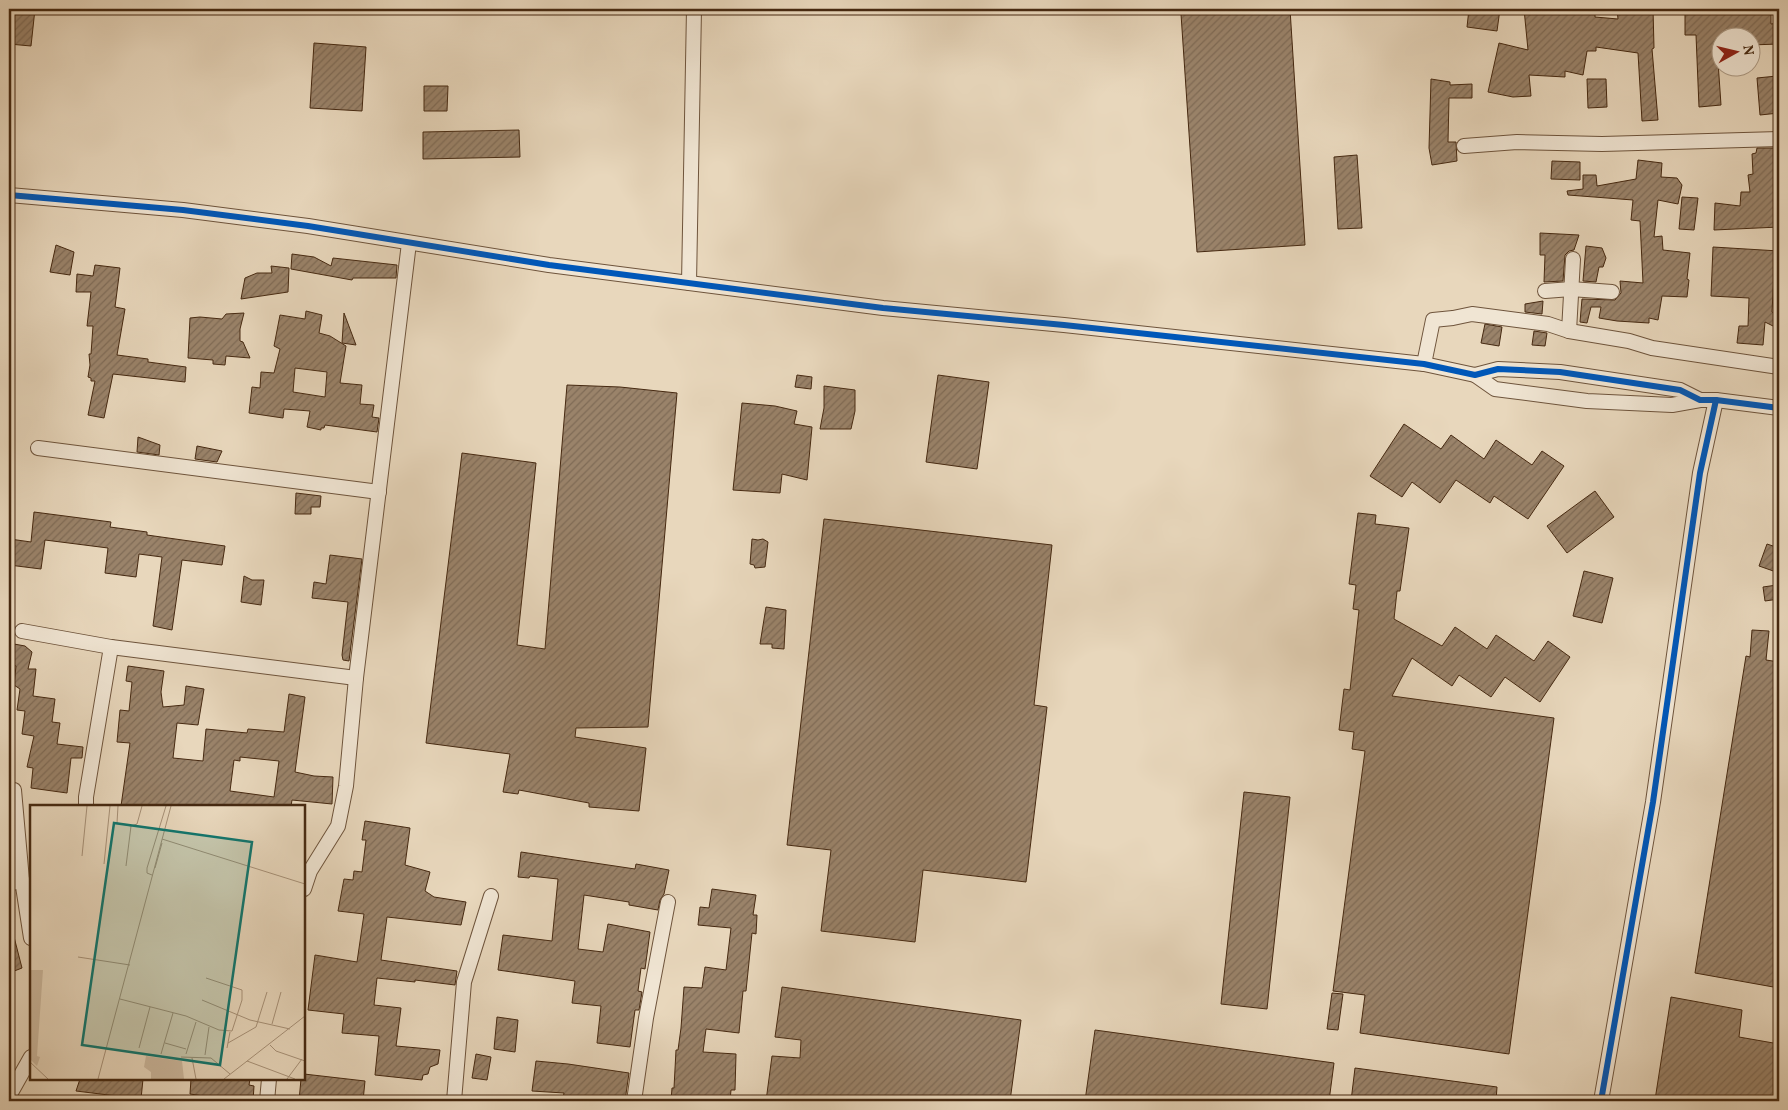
<svg xmlns="http://www.w3.org/2000/svg" width="1788" height="1110" viewBox="0 0 1788 1110" font-family="Vollkorn,serif">
	<defs>
		<pattern id="building-hatch" width="6" height="6" patternUnits="userSpaceOnUse" patternTransform="scale(1.25)"><rect width="6" height="6" fill="#9a836a"/><path d="M-1 1l2-2M0 6l6-6M5 7l2-2" fill="none" stroke="#7f6b56"/></pattern>
	</defs>
	<rect width="100%" height="100%" fill="#e8d7bc"/>
	<filter id="stains"><feTurbulence type="fractalNoise" baseFrequency=".004" numOctaves="4"/><feColorMatrix values="0 0 0 0 .2 0 0 0 0 .09 0 0 0 0 .02 0 0 0 .5 -.17"/></filter>
	<radialGradient id="worn" r=".72"><stop offset=".6" stop-color="#630" stop-opacity="0"/><stop offset="1" stop-color="#630" stop-opacity=".3"/></radialGradient>
	<g fill="url(#building-hatch)" stroke="#462911" fill-rule="evenodd">
		<polygon points="9,9 35,9 31,46 9,44"/>
		<polygon points="1263,9 1290,9 1305,245 1197,252 1181,14"/>
		<polygon points="1469,9 1500,9 1497,31 1467,27"/>
		<polygon points="1524,9 1595,9 1595,17 1618,19 1617,9 1653,9 1654,48 1652,49 1658,120 1642,121 1638,53 1596,47 1596,51 1587,51 1583,75 1565,71 1565,77 1529,75 1531,96 1513,97 1488,92 1499,43 1528,50"/>
		<polygon points="1685,9 1771,9 1771,24 1779,23 1779,44 1750,45 1750,38 1720,38 1720,46 1717,47 1721,105 1699,107 1696,35 1685,35"/>
		<polygon points="314,43 366,47 362,111 310,108"/>
		<polygon points="1777,76 1779,113 1760,115 1757,78"/>
		<polygon points="1431,79 1450,82 1450,85 1472,84 1472,98 1449,98 1448,142 1456,142 1457,161 1432,165 1429,148"/>
		<polygon points="1587,79 1606,79 1607,107 1588,108"/>
		<polygon points="424,86 448,86 447,111 424,111"/>
		<polygon points="519,130 520,157 423,159 423,132"/>
		<polygon points="1757,148 1778,148 1779,227 1714,230 1715,203 1740,206 1741,192 1750,192 1748,175 1753,174 1752,154 1756,153"/>
		<polygon points="1357,155 1362,228 1338,229 1334,157"/>
		<polygon points="1638,160 1662,163 1661,177 1677,178 1682,185 1678,204 1658,200 1654,237 1662,236 1663,250 1690,253 1687,279 1689,280 1687,297 1662,296 1658,320 1649,318 1649,323 1617,321 1599,318 1601,307 1591,307 1587,323 1580,322 1582,299 1615,300 1621,293 1620,281 1643,283 1640,221 1631,220 1633,200 1568,195 1567,191 1583,189 1583,175 1596,175 1597,186 1636,179"/>
		<polygon points="1552,161 1580,162 1580,180 1551,179"/>
		<polygon points="1682,197 1698,198 1694,230 1679,229"/>
		<polygon points="1540,233 1579,235 1574,250 1569,251 1565,255 1563,281 1544,282 1545,255 1540,255"/>
		<polygon points="56,245 74,252 70,275 50,272"/>
		<polygon points="1586,246 1602,248 1606,258 1603,267 1599,267 1596,282 1583,281"/>
		<polygon points="1713,247 1779,251 1779,275 1774,274 1772,312 1779,316 1779,329 1765,322 1763,345 1737,343 1739,326 1748,326 1749,298 1711,296"/>
		<polygon points="292,254 314,257 331,266 333,258 397,265 396,278 353,278 352,280 291,269"/>
		<polygon points="95,265 120,268 115,307 125,309 117,355 148,359 148,362 186,367 185,382 113,374 104,418 88,415 95,381 91,381 91,378 88,377 90,365 89,354 91,354 93,326 87,326 91,292 76,292 77,274 93,276"/>
		<polygon points="271,266 289,268 288,292 241,299 245,278 257,273 272,273"/>
		<polygon points="1543,301 1542,314 1525,312 1525,304"/>
		<path d="M306,311l16,4 -3,18 11,3 16,10 -6,37 22,2 -2,19 14,1 -2,12 7,1 -2,14 -52,-7 -1,3h-3v2l-14,-3 3,-16 -26,-2 -1,9 -34,-5 3,-26 8,1 1,-16 13,1 6,-24 -6,-3 6,-31 25,4zM295,368l32,4 -2,25 -32,-5z"/>
		<polygon points="244,313 240,329 240,341 243,342 250,358 226,356 225,365 213,364 213,360 188,358 190,318 200,317 222,319 226,314"/>
		<polygon points="344,313 356,345 342,343"/>
		<polygon points="1485,324 1502,327 1499,346 1481,343"/>
		<polygon points="1534,331 1547,333 1545,346 1532,345"/>
		<polygon points="797,375 812,377 811,389 795,387"/>
		<polygon points="938,375 989,382 977,469 926,462"/>
		<polygon points="567,385 620,387 677,393 648,727 576,728 575,737 646,748 639,811 589,807 589,803 519,790 518,794 503,792 510,754 426,743 462,453 536,463 517,645 545,649"/>
		<polygon points="824,386 855,390 855,411 851,429 820,429 824,408"/>
		<polygon points="742,403 775,406 797,411 794,424 812,427 807,480 782,474 780,493 733,490"/>
		<polygon points="1404,424 1441,449 1451,435 1484,459 1496,440 1532,465 1542,451 1564,466 1528,519 1494,496 1490,503 1456,480 1440,503 1412,482 1402,497 1370,476"/>
		<polygon points="138,437 160,445 159,455 137,452"/>
		<polygon points="197,446 222,451 217,462 195,459"/>
		<polygon points="1595,491 1614,517 1567,553 1547,526"/>
		<polygon points="296,493 321,496 320,507 311,507 311,514 295,514"/>
		<polygon points="34,512 111,522 110,527 147,532 147,535 225,546 222,565 182,560 172,630 153,626 162,557 139,554 136,577 105,573 108,548 45,540 41,569 9,565 10,539 31,542"/>
		<polygon points="1358,513 1376,515 1375,524 1409,528 1400,591 1397,591 1394,619 1442,646 1455,627 1487,649 1496,635 1534,661 1548,641 1570,657 1540,702 1505,677 1491,697 1459,675 1452,686 1412,658 1392,696 1554,718 1509,1054 1360,1033 1365,995 1333,991 1365,751 1352,749 1354,732 1339,730 1344,689 1350,690 1359,610 1353,609 1356,585 1349,584"/>
		<polygon points="824,519 1052,545 1034,705 1047,707 1026,882 923,870 915,942 821,931 831,850 787,845"/>
		<polygon points="752,539 758,540 763,539 768,542 765,567 755,568 754,565 750,564"/>
		<polygon points="1767,544 1779,548 1779,573 1759,566"/>
		<polygon points="330,555 362,559 349,661 343,660 342,655 348,602 312,598 314,582 326,584"/>
		<polygon points="1584,571 1613,578 1602,623 1573,616"/>
		<polygon points="244,576 252,580 264,580 261,605 241,602"/>
		<polygon points="1777,585 1779,599 1765,601 1763,587"/>
		<polygon points="766,607 786,610 784,649 772,648 772,644 760,644"/>
		<polygon points="1752,630 1769,631 1766,660 1779,662 1779,988 1695,973 1746,656 1750,657"/>
		<polygon points="14,644 25,646 32,652 28,669 36,669 33,696 55,699 52,722 60,723 57,744 83,747 82,758 71,758 67,793 31,788 33,768 27,767 34,736 22,734 25,711 17,710 20,689 14,685 16,666 13,665"/>
		<path d="M128,666l36,5 -3,21 2,15 21,-2 2,-19 18,3 -6,36 -21,-2 -4,35 30,3 3,-32 41,4 1,-4 36,3 5,-38 16,3 -10,75 19,4 19,1 -1,27 -40,-4 -1,6h-170l9,-63 -13,-1 3,-32 9,1 3,-29 -6,-1zM240,757l39,4 -5,36 -44,-6 4,-31 6,1z"/>
		<polygon points="1244,792 1290,797 1267,1009 1221,1004"/>
		<polygon points="365,821 410,828 405,865 430,872 425,891 434,897 466,902 461,925 387,917 381,960 457,971 455,985 415,980 415,982 377,978 374,1005 401,1008 396,1046 440,1050 438,1064 430,1067 428,1074 423,1075 422,1080 375,1075 379,1036 342,1033 344,1014 308,1010 315,955 357,962 364,914 338,911 344,879 353,880 354,871 362,872 366,840 362,840"/>
		<polygon points="521,852 635,869 636,864 669,870 664,894 660,900 658,910 629,905 629,902 584,895 578,949 603,952 608,924 650,932 645,969 641,968 638,991 642,992 639,1010 635,1010 630,1047 597,1043 601,1006 572,1003 575,981 498,970 503,935 552,941 558,879 530,876 529,878 518,877"/>
		<polygon points="712,889 756,895 753,915 757,915 756,934 752,933 746,991 743,991 739,1033 706,1029 703,1052 736,1054 735,1090 731,1090 730,1101 671,1101 672,1088 674,1088 676,1050 678,1050 681,1028 684,987 702,988 705,967 726,970 731,928 698,925 700,907 709,908"/>
		<polygon points="13,933 22,968 9,973 9,934"/>
		<polygon points="782,987 1021,1020 1010,1101 766,1101 772,1056 800,1058 801,1040 775,1037"/>
		<polygon points="1332,993 1343,994 1338,1030 1327,1029"/>
		<polygon points="1671,997 1742,1010 1739,1037 1779,1044 1779,1101 1655,1100"/>
		<polygon points="497,1017 518,1020 515,1052 494,1049"/>
		<polygon points="1095,1030 1334,1063 1329,1101 1085,1101"/>
		<polygon points="476,1054 491,1057 487,1080 472,1078"/>
		<polygon points="536,1061 568,1064 629,1073 625,1101 582,1101 563,1098 564,1093 532,1091"/>
		<polygon points="1355,1068 1497,1087 1496,1101 1351,1101"/>
		<polygon points="304,1074 365,1081 363,1101 299,1101 301,1079 304,1079"/>
		<polygon points="80,1079 143,1079 141,1099 76,1091"/>
		<polygon points="191,1079 250,1079 249,1085 254,1086 253,1101 238,1101 190,1094"/>
	</g>
	<g fill="none" stroke-linecap="round" stroke-linejoin="round">
		<defs>
			<g id="minor">
				<polyline points="1464,146 1517,142 1602,144 1779,139"/>
				<polyline points="9,195 183,210 308,226 549,265 883,308 1064,325 1424,364 1475,375 1498,369 1560,372 1680,390 1700,400 1716,400 1779,408"/>
				<polyline points="689,283 694,9"/>
				<polyline points="1545,291 1571,289 1612,292"/>
				<polyline points="1569,331 1573,259"/>
				<polyline points="1424,364 1433,320 1453,318 1472,314 1548,324 1569,331 1629,341 1652,348 1779,367"/>
				<polyline points="1475,375 1495,389 1587,401 1672,405 1700,400"/>
				<polyline points="38,448 379,492"/>
				<polyline points="22,631 111,647 356,678"/>
				<polyline points="14,790 22,880 31,938"/>
				<polyline points="86,806 86,797 111,647"/>
				<polyline points="9,884 22,880"/>
				<polyline points="304,889 310,871 338,826 346,786 356,678 409,243"/>
				<polyline points="9,1096 31,1057"/>
				<polyline points="267,1101 269,1079"/>
				<polyline points="454,1101 464,982 491,896"/>
				<polyline points="634,1101 646,1018 668,902"/>
				<polyline points="1601,1101 1653,802 1700,473 1716,400"/>
			</g>
		</defs>
		<use href="#minor" stroke="#6e543c" stroke-width="16"/>
		<use href="#minor" stroke="#f0e5d3" stroke-width="14"/>
		<defs>
			<g id="cycleway">
				<polyline points="9,195 183,210 308,226 549,265 883,308 1064,325 1424,364 1475,375 1498,369 1560,372 1680,390 1700,400 1716,400 1779,408"/>
				<polyline points="1601,1101 1653,802 1700,473 1716,400"/>
			</g>
		</defs>
		<use href="#cycleway" stroke="#f0e5d3" stroke-width="9"/>
		<use href="#cycleway" stroke="#0057b8" stroke-width="6"/>
	</g>
	<g transform="translate(30 805)">
		<rect width="275" height="275" fill="#e8d7bc"/>
		<path d="M0,165h13l-6,86 3,1 -3,9 -7,-7zM116,251l36,5 2,18h-33v-7l-7,-5z" fill="#ccb99f"/>
		<path fill="none" stroke="#a79178" stroke-width="1" d="M88,1l-1,17 14,3M132,34l143,45M52,51l5,-50M74,59l6,-58M96,61l5,-40 6,-2 5,-18M125,63l7,-25M122,70l-5,-2v-5l19,-62M48,152l52,8M90,194l66,17 33,14 13,1 10,-31v-10l-36,-12M172,195l48,20 40,9M242,219l9,-32M135,238l21,6M198,238l28,-16 11,-35M240,240l6,6 29,10M109,243l11,-41M197,243l3,-16M131,249l12,-41M156,249l10,-32M175,250l4,-28M151,252l30,1 19,16M162,253l4,21M217,256l48,18M0,257l18,17M68,274l73,-273M194,274l81,-63M257,274l15,-20"/>
		<path fill="#0f766e" fill-opacity="0.15" stroke="#0f766e" stroke-width="2.5" d="M84,18l138,19 -32,223 -138,-20z"/>
		<rect width="275" height="275" fill="none" stroke="#462911" stroke-width="2.5"/>
	</g>
	<rect width="1788" height="1110" fill="none" stroke="#e8d7bc" stroke-width="30"/>
	<rect x="10" y="10" width="1768" height="1090" fill="none" stroke="#462911" stroke-width="2.5"/>
	<rect x="15" y="15" width="1758" height="1080" fill="none" stroke="#462911"/>
	<g transform="translate(1736 52) rotate(82)"><circle r="24" fill="#f0e5d3" stroke="#ac9a85"/>
	<path d="M0-4L9 19L0 12L-9 19Z" fill="#8f2418"/>
	<text y="-8" font-size="14" font-weight="bold" text-anchor="middle" fill="#462911">N</text>
	</g>
	<rect width="100%" height="100%" filter="url(#stains)"/>
	<rect width="100%" height="100%" fill="url(#worn)"/>
</svg>
